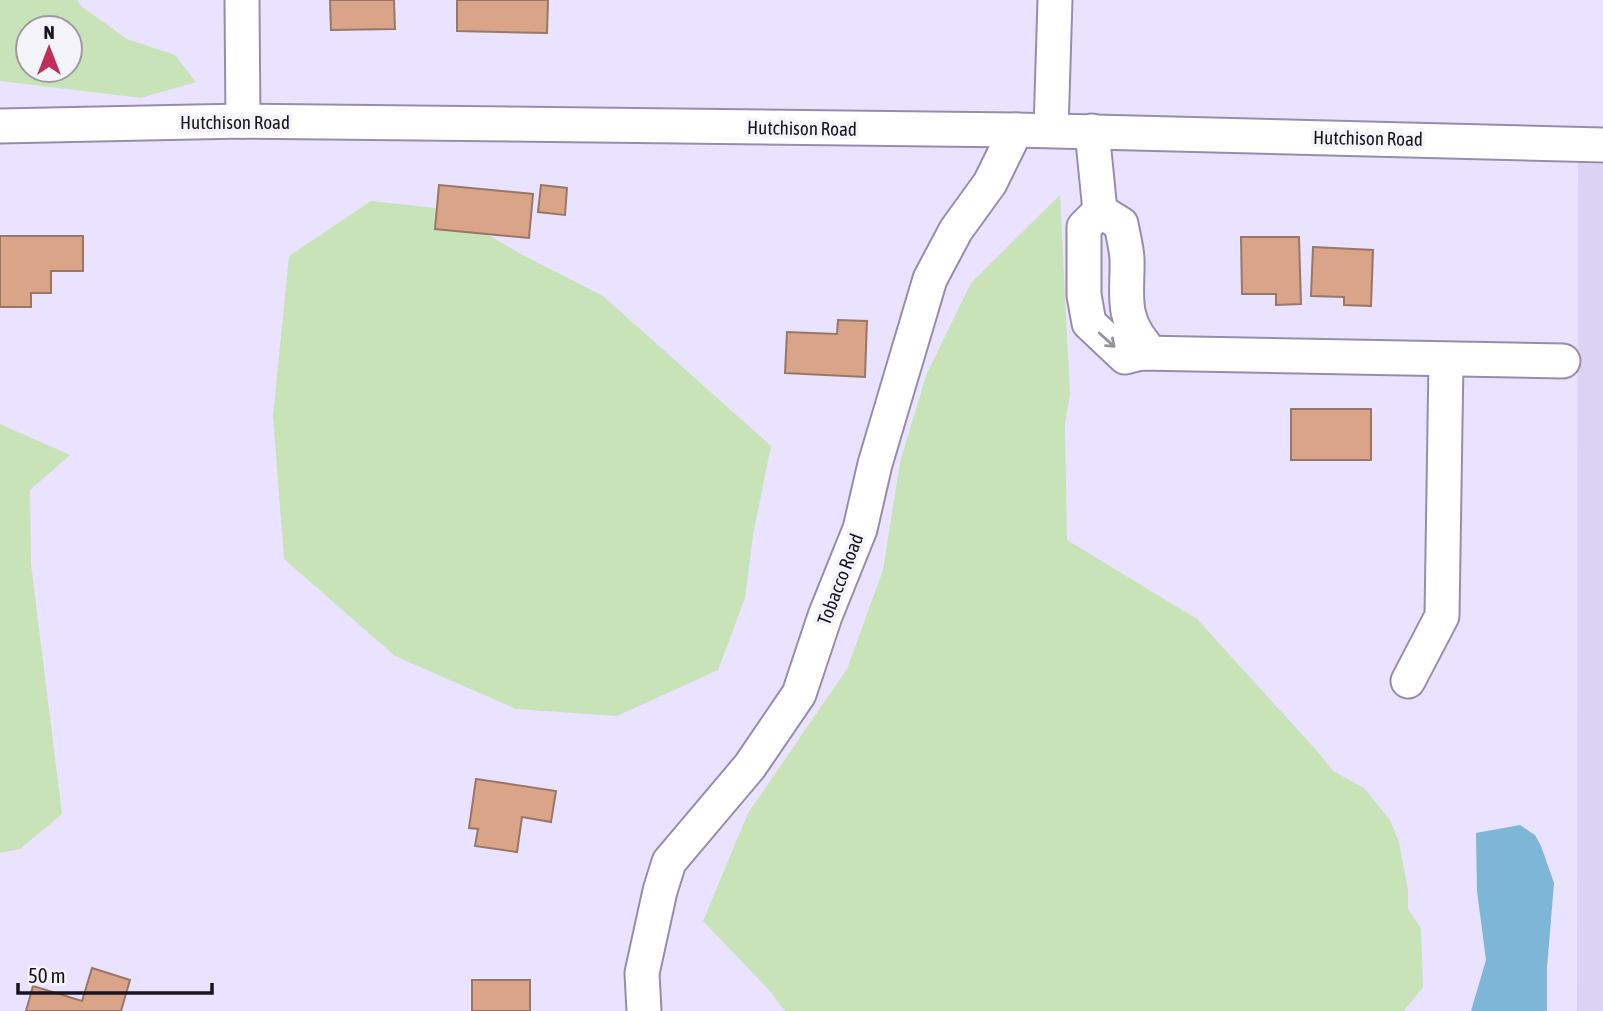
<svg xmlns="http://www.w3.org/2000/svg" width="1603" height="1011" viewBox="0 0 1603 1011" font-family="'Asap Condensed',sans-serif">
	<rect width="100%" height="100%" fill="#eae3ff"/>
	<polygon fill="#dcd3f4" points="1578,163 1603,164 1603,1011 1577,1011"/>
	<g fill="#c8e3b7" fill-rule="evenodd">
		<path d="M0,0h77l5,7 45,32 48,16 21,27 -55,16 -141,-17zM28,28h42v42h-42z"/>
		<polygon points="1060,195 1070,395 1065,424 1067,540 1197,619 1318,752 1333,771 1364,788 1390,820 1399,842 1408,890 1408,910 1421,928 1423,987 1404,1011 785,1011 769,990 703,921 748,813 847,669 883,570 900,462 927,373 971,283"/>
		<polygon points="371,201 445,209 519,253 603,296 771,446 753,535 745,598 718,670 617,716 516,709 395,656 284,559 273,417 289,256"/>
		<polygon points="0,424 70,455 30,490 31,564 62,814 20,849 0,853"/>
	</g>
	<polygon fill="#7db6d6" points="1520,825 1535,835 1541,846 1554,883 1547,968 1547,1011 1471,1011 1486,960 1477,891 1476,833"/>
	<g fill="#daa488" stroke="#987767" stroke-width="2">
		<polygon points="330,0 394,0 395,29 331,30"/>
		<polygon points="457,0 548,0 547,33 457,31"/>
		<polygon points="439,185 533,194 529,238 435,229"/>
		<polygon points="541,185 567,188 565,215 538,212"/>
		<polygon points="0,236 83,236 83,271 51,271 51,293 31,293 31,307 0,307"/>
		<polygon points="1241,237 1299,237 1301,304 1276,305 1276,294 1242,294"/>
		<polygon points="1313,247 1373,250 1371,306 1344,305 1344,297 1311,296"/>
		<polygon points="838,320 867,321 865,377 785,373 787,332 837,334"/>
		<rect x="1291" y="409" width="80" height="51"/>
		<polygon points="476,779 556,791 551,822 522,817 517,852 475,846 478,829 469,828"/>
		<polygon points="92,968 130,980 121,1011 26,1011 33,986 82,1001"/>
		<rect x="472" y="980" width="58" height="31"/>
	</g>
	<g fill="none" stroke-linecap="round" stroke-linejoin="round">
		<defs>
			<g id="minor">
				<polyline points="242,0 243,121"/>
				<polyline points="0,126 243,121 1016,130 1603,145"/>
				<polyline points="1051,130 1055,0"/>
				<polyline points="1092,131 1100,211"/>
				<polyline points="1100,211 1084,227 1084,295 1089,323 1125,357 1141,353 1563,361"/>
				<path d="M1100,211l21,13c2,11 5,22 6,34 1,34 -7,57 17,86l-3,9"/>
				<polyline points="1408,681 1442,616 1446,361"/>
				<polyline points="644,1011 642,973 660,891 669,862 750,766 799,694 825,616 860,529 875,464 930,279 956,230 990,183 1016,130"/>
			</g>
		</defs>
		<use href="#minor" stroke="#968dad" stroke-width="37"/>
		<use href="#minor" stroke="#fff" stroke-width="33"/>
	</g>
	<defs><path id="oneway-shaft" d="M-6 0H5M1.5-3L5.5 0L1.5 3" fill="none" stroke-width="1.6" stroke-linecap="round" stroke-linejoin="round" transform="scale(1.75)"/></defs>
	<use stroke="#97959b" href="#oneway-shaft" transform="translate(1107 340) rotate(42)"/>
	<g text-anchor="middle" stroke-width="7" stroke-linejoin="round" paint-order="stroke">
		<g font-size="19" fill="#181420" stroke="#f6f4fb">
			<text x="235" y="129">Hutchison Road</text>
			<text transform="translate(802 128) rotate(1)" y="7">Hutchison Road</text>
			<text transform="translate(1368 138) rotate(1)" y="7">Hutchison Road</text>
			<text transform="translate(840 579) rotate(-69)" y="7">Tobacco Road</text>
		</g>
	</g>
	<g transform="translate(49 49)"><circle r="33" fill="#f6f4fb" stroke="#9d9aa3" stroke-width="2"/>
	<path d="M0-5L12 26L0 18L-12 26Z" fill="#be2f5a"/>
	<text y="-10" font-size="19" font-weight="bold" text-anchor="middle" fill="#181420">N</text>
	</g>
	<path d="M18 983v10h194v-10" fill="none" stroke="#181420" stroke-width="3.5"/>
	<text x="28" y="983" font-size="21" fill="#181420" stroke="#f6f4fb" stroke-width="5" paint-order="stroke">50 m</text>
</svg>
